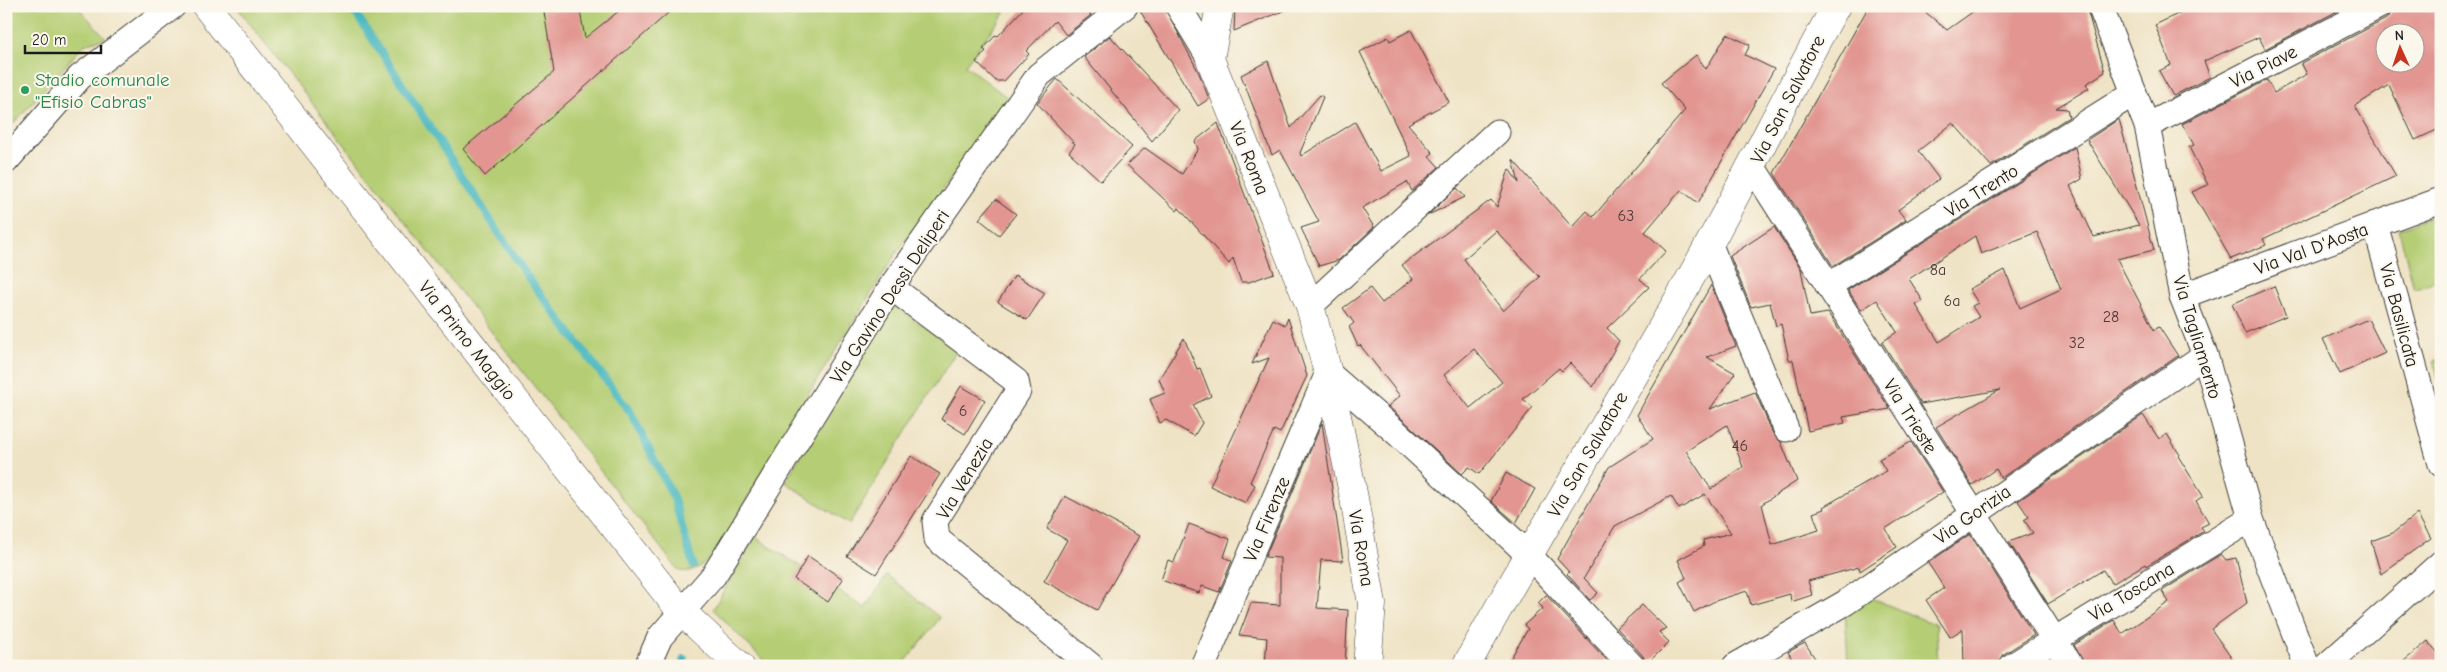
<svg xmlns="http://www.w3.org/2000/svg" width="2447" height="672" viewBox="0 0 2447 672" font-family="'Comic Neue',sans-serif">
	<rect width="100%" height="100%" fill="#fbf7ec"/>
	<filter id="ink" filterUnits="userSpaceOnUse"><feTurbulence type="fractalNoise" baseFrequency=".02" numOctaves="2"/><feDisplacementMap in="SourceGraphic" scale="10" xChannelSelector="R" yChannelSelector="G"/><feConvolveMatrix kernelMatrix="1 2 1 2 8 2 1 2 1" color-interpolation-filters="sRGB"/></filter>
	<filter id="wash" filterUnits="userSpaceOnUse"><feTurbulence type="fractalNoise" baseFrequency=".0096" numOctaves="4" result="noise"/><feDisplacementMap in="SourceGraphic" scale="20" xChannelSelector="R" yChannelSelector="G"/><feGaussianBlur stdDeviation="1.12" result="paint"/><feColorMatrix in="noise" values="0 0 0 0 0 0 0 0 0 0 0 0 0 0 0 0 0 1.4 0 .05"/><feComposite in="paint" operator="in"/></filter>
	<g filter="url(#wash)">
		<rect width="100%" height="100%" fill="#efe3c5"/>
		<g fill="#b5ce74" stroke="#687548">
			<polygon points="6,6 77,6 106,38 87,43 82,47 6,132"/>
			<path d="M236,6h774l-45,59 44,34 -112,153 -95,152 -88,152c-10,8 -22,18 -35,15z"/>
			<polygon points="2441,213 2441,279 2414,289 2399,229"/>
			<polygon points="891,303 957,350 849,524 785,482"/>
			<polygon points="2441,358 2441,389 2434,361"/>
			<polygon points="755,537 865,608 887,575 940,618 902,666 769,666 713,609"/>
			<polygon points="1864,595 1936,625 1938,666 1848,666 1845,607"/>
		</g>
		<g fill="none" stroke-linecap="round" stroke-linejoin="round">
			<g stroke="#48b8be" stroke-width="8">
				<polyline points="351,6 529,279 631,413 674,499 693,565"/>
				<polyline points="682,666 684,659"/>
			</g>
		</g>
		<g id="blocks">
			<g fill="#e29591" fill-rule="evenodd">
				<polygon points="543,6 579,6 585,38 625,6 676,6 485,176 463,149 554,72"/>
				<polygon points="1026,6 1082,6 1091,15 1066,35 1055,21 1026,51 1029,54 1004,81 996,81 976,62 986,51 983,49 996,35 998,36"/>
				<polygon points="1139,6 1164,6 1199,73 1209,99 1198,106 1139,9"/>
				<polygon points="1235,6 1293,6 1293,7 1234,31"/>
				<polygon points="1869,6 1918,6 1947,30 1981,6 2086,6 2105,72 2086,84 2089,88 2056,108 2067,109 2069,117 1991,166 1953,123 1918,151 1939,179 1898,210 1906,220 1833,266 1774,173"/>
				<polygon points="2194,6 2347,6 2265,49 2259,37 2204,61 2210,77 2173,96 2159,71 2171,65 2155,25"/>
				<path d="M2393,6h48v122l-26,12 -26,-55 -34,21 41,70 -133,63 3,6 -35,14 -39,-67 16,-7 -19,-38 5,-2 -12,-21 85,-44 7,13 33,-19 -6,-11 85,-44 5,-6zM2384,32h30v30h-30z"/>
				<polygon points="1411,30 1449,102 1408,124 1433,153 1429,156 1439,167 1412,191 1407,182 1362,208 1374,227 1339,260 1319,266 1301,228 1319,222 1280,150 1272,155 1241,75 1268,61 1291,128 1320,95 1323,97 1300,153 1301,156 1355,122 1381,171 1411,156 1360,52 1388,37 1390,41"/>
				<path d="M1727,34l23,11 -5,10 29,14 -76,134 -17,-13 -36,42 21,19 -26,28 9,8 -42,41 12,13 -26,46 -23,-24 -8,8 -3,-3 -36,31 10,8 -54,67 -10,-7 -7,7 -74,-68 12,-10 -40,-51 -2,1 -9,-19 5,-4 -11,-15 27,-20 12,15 31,-24 -11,-14 89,-65 6,7 12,-38 10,14 -6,-23 59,67 15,-16 6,6 92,-107 -24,-27 35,-28 10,14zM1496,231l44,46 -37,34 -39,-52zM1474,349l28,33 -32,26 -26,-33z"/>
				<polygon points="1110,36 1178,110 1152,141 1084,57"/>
				<polygon points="1057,79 1132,147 1101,181 1069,152 1075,144 1037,103"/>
				<path d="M2119,119l35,131 -37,9 37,71 5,-3 19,29 -177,122 -5,-9 -24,16 -36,-58 64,-37 -79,14 -39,-62 15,-10 -20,-32 -16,10 -13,-20 227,-143 7,32 -12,7 24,51 45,-12 -52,-85zM2037,232l24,57 -41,19 -15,-38 -36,19 9,14 -6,3 7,11 -40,25 -23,-37 7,-4 -14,-22 66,-43 6,18z"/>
				<polygon points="1218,123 1274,273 1249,282 1241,282 1233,258 1229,264 1179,208 1177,211 1127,165 1145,148 1182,174 1198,149 1195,141"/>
				<polygon points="1457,188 1465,197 1428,215"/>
				<polygon points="996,199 1016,214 999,235 979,219"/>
				<polygon points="1774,227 1801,269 1810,316 1828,313 1890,409 1843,417 1845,423 1808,431 1793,360 1789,360 1781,324 1776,326 1770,303 1751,307 1730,256"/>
				<polygon points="1015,275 1045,293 1027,320 998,302"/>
				<path d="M1711,285l25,61 -29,11 28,16 -25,36 45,-17 18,42 8,8 16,39 -35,23 10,41 47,-15 -6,-17 11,-4 -1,-2 63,-36 -7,-12 32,-17 32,50 -58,37 12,18 -37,24 -1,-4 -51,14 4,14 -21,7 -1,-8 -39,11 -4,-14 -32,10 -21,11 -15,-30 7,-4 -8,-18 26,-14 -1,-6 28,-7 -26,-39 -26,15 -8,-13 -56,30 -31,52 14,15 -8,7 -23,-26 2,-2 -12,-13 52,-92 44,-28 -16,-24zM1727,425l16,42 -32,22 -25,-38z"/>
				<polygon points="2274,286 2286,316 2245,333 2232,304"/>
				<polygon points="1288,318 1307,376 1280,433 1274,430 1250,482 1255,485 1246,503 1210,486 1269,358 1252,364 1273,319 1285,325"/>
				<polygon points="2368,319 2385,353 2340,374 2323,339"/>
				<polygon points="1184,338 1197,369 1200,368 1211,396 1193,405 1202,423 1194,436 1166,420 1160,423 1150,399 1165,393 1159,379"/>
				<polygon points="961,386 985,400 965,434 941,419"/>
				<polygon points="2143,415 2159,439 2167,434 2180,455 2178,456 2203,496 2196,501 2209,523 2201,527 2204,531 2146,566 2145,564 2112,584 2103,570 2048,604 2009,542 2033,533 2024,520 2029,517 2018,501"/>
				<polygon points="1322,423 1343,561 1321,560 1317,608 1348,610 1345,666 1265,666 1267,638 1239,635 1251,603 1280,605 1280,558 1265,557"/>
				<polygon points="911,456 940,474 876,574 847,556"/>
				<polygon points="1506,473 1535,489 1516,523 1491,501"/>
				<polygon points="1065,496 1139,536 1097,610 1044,581 1067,540 1047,529"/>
				<polygon points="2417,514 2431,538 2381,574 2371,541 2393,533"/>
				<polygon points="1189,524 1230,539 1224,557 1232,561 1219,592 1202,586 1199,593 1161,580 1168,560 1174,562"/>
				<polygon points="1970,534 2034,635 2004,654 1998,666 1964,666 1963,629 1950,637 1926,600 1944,588 1928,563"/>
				<polygon points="2221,554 2226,560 2236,558 2247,603 2211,629 2237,666 2085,666 2074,645 2114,620 2122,634 2169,602 2162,591"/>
				<polygon points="808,556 843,579 828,602 794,579"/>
				<polygon points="1546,595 1612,666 1506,666 1528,629 1524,625 1543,608 1538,603"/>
				<polygon points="1642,605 1666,628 1659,632 1669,642 1646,665 1643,656 1617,628"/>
				<polygon points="2428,641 2441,657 2441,666 2398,666"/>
				<polygon points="1805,643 1820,666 1796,666 1788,652"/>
			</g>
		</g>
	</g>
	<g filter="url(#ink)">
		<use href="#blocks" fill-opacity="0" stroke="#3c3a35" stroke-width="1"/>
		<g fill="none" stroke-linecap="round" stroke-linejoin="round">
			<defs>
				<g id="street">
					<polyline points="1178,6 1210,59"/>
					<polyline points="2100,6 2147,126 2182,296 2205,355 2251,519 2307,666"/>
					<polyline points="2147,126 2379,6"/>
					<polyline points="6,161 80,77 173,6"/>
					<polyline points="1752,166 2071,666"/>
					<polyline points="2375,224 2441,464"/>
					<polyline points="1709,243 1786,429"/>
					<polyline points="1828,286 2134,93"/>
					<polyline points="891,287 1016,381 1018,391 935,521 937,539 1091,666"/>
					<polyline points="2182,296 2441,200"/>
					<polyline points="1310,306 1497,132"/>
					<polyline points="647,666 660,637 714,575 891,287 1039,75 1125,6"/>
					<polyline points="1203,666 1328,373 1397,433 1528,554 1632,666"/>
					<polyline points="1735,666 1845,603 2205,355"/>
					<polyline points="2012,666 2251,519"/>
					<polyline points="2326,666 2441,563"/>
				</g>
				<g id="secondary">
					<polyline points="206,6 671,599 682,612 740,666"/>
					<polyline points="1220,6 1210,59 1310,306 1328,373 1354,498 1372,604 1367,666"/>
					<path d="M1466,666c71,-129 148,-254 221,-382 52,-91 97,-186 149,-278"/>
				</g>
			</defs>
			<use href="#street" stroke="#3c3a35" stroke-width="27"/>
			<use href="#secondary" stroke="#3c3a35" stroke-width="29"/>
			<use href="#street" stroke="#fff" stroke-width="25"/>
			<use href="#secondary" stroke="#fff" stroke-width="28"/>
		</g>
	</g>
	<circle fill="#2e9e5b" stroke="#fbf7ec" stroke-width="2" cx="25" cy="90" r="5"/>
	<g text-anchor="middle" stroke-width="4" stroke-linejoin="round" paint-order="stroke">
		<g font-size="16" fill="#4e3a39">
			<text x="1626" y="221">63</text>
			<text x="1938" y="275">8a</text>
			<text x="1952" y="306">6a</text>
			<text x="2111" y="322">28</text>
			<text x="2077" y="348">32</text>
			<text x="963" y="416">6</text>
			<text x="1740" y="451">46</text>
		</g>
		<g font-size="19" fill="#1c1c1c" stroke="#fbf7ec">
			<text transform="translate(2263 66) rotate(-27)" y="7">Via Piave</text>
			<text transform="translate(1787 99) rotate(-63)" y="7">Via San Salvatore</text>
			<text transform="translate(1250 158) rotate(68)" y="7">Via Roma</text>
			<text transform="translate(1981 190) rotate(-32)" y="7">Via Trento</text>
			<text transform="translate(2311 248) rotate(-20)" y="7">Via Val D'Aosta</text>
			<text transform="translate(889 296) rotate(-57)" y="7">Via Gavino Dessì Deliperi</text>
			<text transform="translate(2400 315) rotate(75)" y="7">Via Basilicata</text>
			<text transform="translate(2198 337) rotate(73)" y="7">Via Tagliamento</text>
			<text transform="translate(468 340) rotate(52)" y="7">Via Primo Maggio</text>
			<text transform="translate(1911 416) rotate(58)" y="7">Via Trieste</text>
			<text transform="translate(1587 454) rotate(-60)" y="7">Via San Salvatore</text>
			<text transform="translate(964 478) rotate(-59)" y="7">Via Venezia</text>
			<text transform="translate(1972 514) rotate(-35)" y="7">Via Gorizia</text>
			<text transform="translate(1266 519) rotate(-67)" y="7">Via Firenze</text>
			<text transform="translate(1362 548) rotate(80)" y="7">Via Roma</text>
			<text transform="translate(2131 591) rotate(-31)" y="7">Via Toscana</text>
		</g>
		<g font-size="19" fill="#27864d" stroke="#fbf7ec" text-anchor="start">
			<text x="35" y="86">Stadio comunale<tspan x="35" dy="22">"Efisio Cabras"</tspan></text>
		</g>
	</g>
	<rect width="2447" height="672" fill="none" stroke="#fbf7ec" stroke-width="25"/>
	<g transform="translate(2400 48) rotate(357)"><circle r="24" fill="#fbf7ec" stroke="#a29f99"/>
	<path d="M0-4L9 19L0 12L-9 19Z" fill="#c8321e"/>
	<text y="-8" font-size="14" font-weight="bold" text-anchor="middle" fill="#1c1c1c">N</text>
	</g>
	<path d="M25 45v8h76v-8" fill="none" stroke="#1c1c1c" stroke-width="2.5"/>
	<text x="32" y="45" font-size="15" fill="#1c1c1c" stroke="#fbf7ec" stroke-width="4" paint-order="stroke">20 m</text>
</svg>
